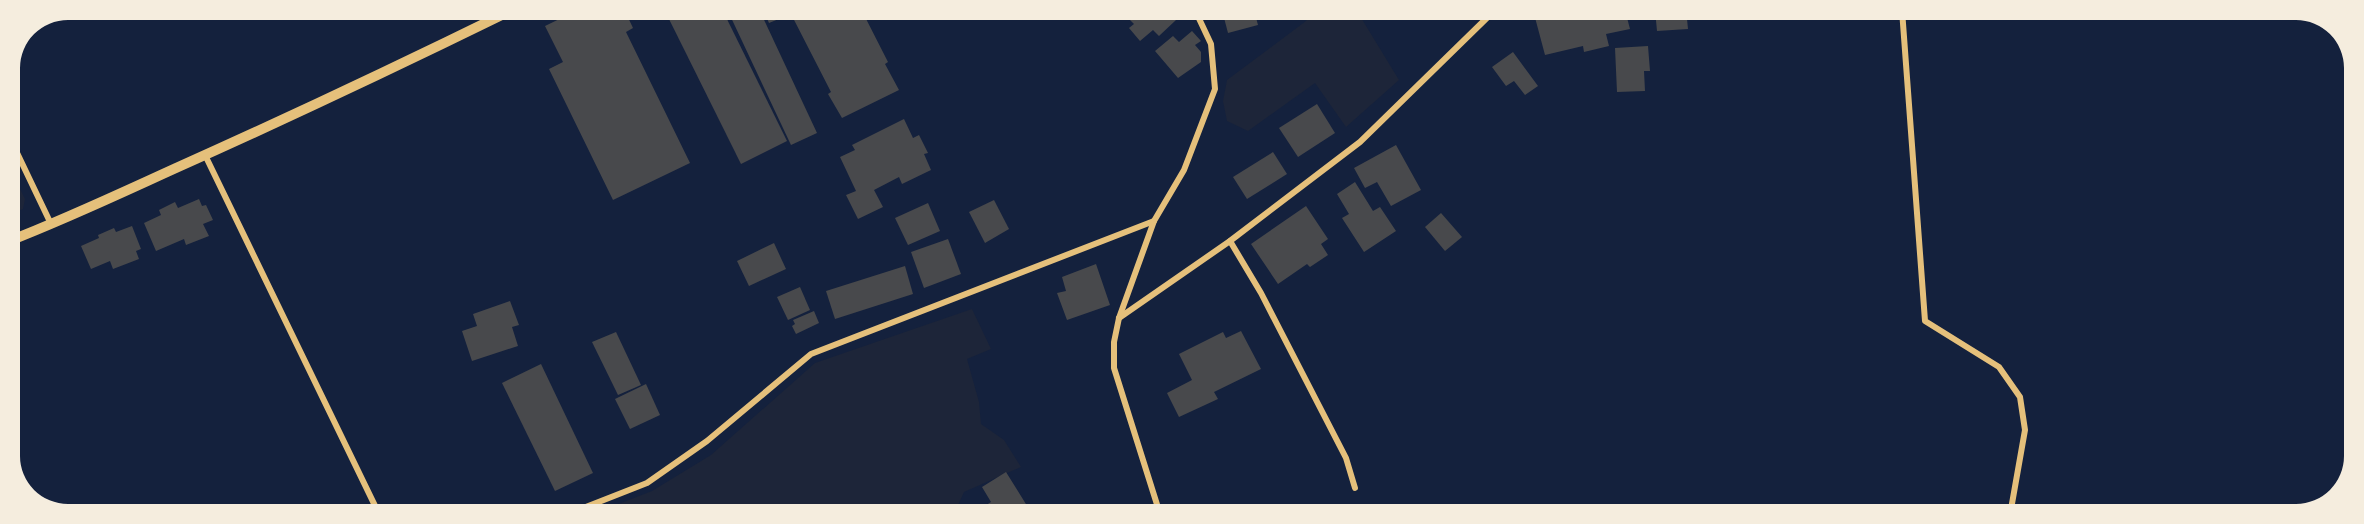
<svg xmlns="http://www.w3.org/2000/svg" width="2364" height="524" viewBox="0 0 2364 524" font-family="'Public Sans',sans-serif">
	<rect width="100%" height="100%" fill="#14213d"/>
	<g fill="#1d2539">
		<polygon points="1313,10 1362,10 1360,16 1399,80 1346,127 1315,83 1248,131 1227,121 1223,101 1227,80 1306,21"/>
		<polygon points="9,167 25,199 23,209 9,215"/>
		<polygon points="972,309 991,349 967,359 979,402 981,424 1004,440 1021,467 964,492 954,514 593,514 652,491 711,455 815,363"/>
	</g>
	<g fill="#48494c">
		<polygon points="580,9 624,9 633,28 626,32 690,163 613,200 549,69 563,62 545,26"/>
		<polygon points="664,9 722,9 787,141 741,164"/>
		<polygon points="727,9 759,9 817,133 791,145"/>
		<polygon points="763,9 861,9 888,62 885,64 899,90 842,118 828,94 831,92 791,14 769,23"/>
		<polygon points="1106,10 1120,10 1112,16"/>
		<polygon points="1133,10 1167,10 1176,20 1159,36 1153,30 1140,41 1129,28 1134,24 1126,16"/>
		<polygon points="1222,10 1254,10 1258,25 1228,33"/>
		<polygon points="1533,10 1625,10 1630,29 1606,34 1609,46 1584,52 1583,46 1545,55"/>
		<polygon points="1655,10 1736,10 1736,15 1687,19 1688,29 1657,31"/>
		<polygon points="1192,31 1201,41 1195,45 1201,52 1201,62 1178,78 1155,51 1173,36 1179,42"/>
		<polygon points="1648,46 1650,71 1644,71 1645,91 1617,92 1615,48"/>
		<polygon points="1513,52 1538,86 1525,95 1514,81 1506,86 1492,67"/>
		<polygon points="1317,104 1335,133 1298,157 1279,128"/>
		<polygon points="904,119 913,138 919,135 928,153 924,154 931,170 902,184 899,177 874,190 883,207 858,219 846,195 856,191 840,157 855,150 852,145"/>
		<polygon points="1396,145 1421,190 1391,206 1377,182 1365,188 1354,168"/>
		<polygon points="1273,152 1287,174 1247,199 1233,177"/>
		<polygon points="1355,182 1373,211 1380,207 1396,231 1364,252 1342,218 1349,214 1337,194"/>
		<polygon points="199,199 202,206 206,205 213,220 203,224 209,236 186,245 184,239 156,251 144,223 161,215 159,210 175,202 178,208"/>
		<polygon points="994,200 1009,229 985,243 969,212"/>
		<polygon points="928,203 940,231 908,245 895,218"/>
		<polygon points="1306,206 1328,239 1321,244 1328,255 1310,267 1307,264 1278,284 1251,244"/>
		<polygon points="1441,213 1462,237 1445,251 1425,227"/>
		<polygon points="132,226 141,249 136,251 139,259 113,269 110,261 91,269 81,246 99,238 98,235 114,228 116,232"/>
		<polygon points="948,239 961,274 924,288 911,252"/>
		<polygon points="774,243 786,269 749,286 737,261"/>
		<polygon points="1096,264 1110,305 1067,320 1057,293 1066,291 1062,277"/>
		<polygon points="905,266 913,294 835,319 826,291"/>
		<polygon points="800,287 810,310 788,320 777,297"/>
		<polygon points="510,301 519,325 512,327 518,346 472,361 462,331 477,326 473,314"/>
		<polygon points="814,311 819,323 796,334 792,326 795,324 793,320"/>
		<polygon points="1241,331 1261,369 1214,392 1218,399 1179,417 1167,393 1192,380 1179,354 1223,332 1226,338"/>
		<polygon points="616,332 641,385 618,395 592,342"/>
		<polygon points="541,364 593,473 555,491 502,383"/>
		<polygon points="646,384 660,415 630,429 615,399"/>
		<polygon points="1006,472 1029,509 1037,504 1043,514 972,514 991,502 982,487"/>
	</g>
	<g fill="none" stroke-linecap="round" stroke-linejoin="round">
		<g stroke="#e5c07b" stroke-width="6">
			<polyline points="1902,10 1925,321 1999,367 2020,397 2025,430 2010,515"/>
			<polyline points="9,136 51,224"/>
			<polyline points="205,155 379,514"/>
			<polyline points="1230,241 1261,293 1346,458 1355,488"/>
			<polyline points="1119,318 1230,241 1360,142 1495,10"/>
			<polyline points="2315,508 2340,490"/>
			<polyline points="568,514 647,483 707,441 811,354 1154,221"/>
			<polyline points="1160,514 1114,368 1114,342 1119,318 1154,221 1184,170 1215,89 1211,44 1195,10"/>
		</g>
		<path stroke="#e5c07b" stroke-width="10" d="M9,241c57,-22 112,-48 167,-73 114,-51 226,-104 338,-159"/>
	</g>
	<path d="M0 0H2364V524H0ZM68 20H2296A48 48 0 0 1 2344 68V456A48 48 0 0 1 2296 504H68A48 48 0 0 1 20 456V68A48 48 0 0 1 68 20Z" fill="#f5edde" fill-rule="evenodd"/>
</svg>
